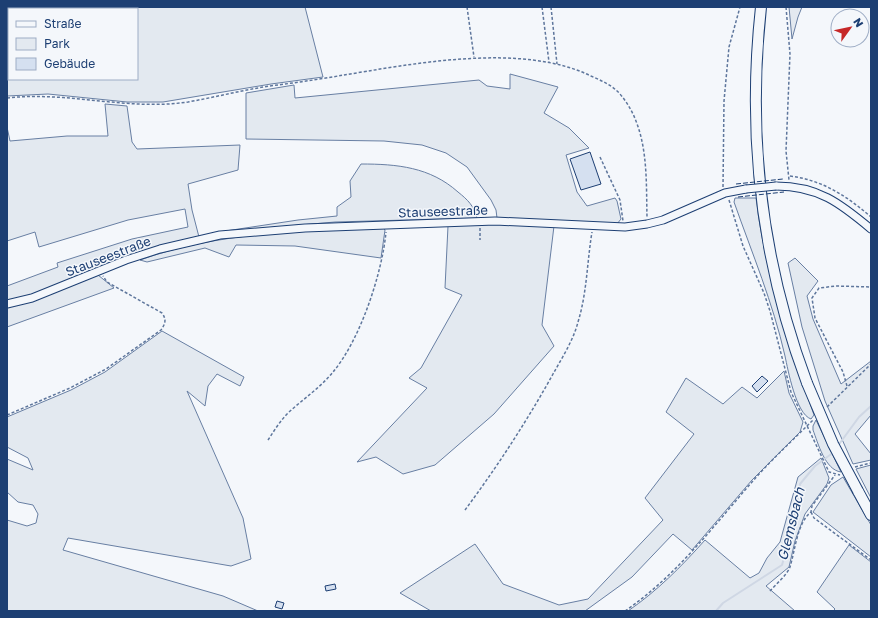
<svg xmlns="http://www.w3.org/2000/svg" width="878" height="618" viewBox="0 0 878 618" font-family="'Golos Text',sans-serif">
	<rect width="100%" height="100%" fill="#f4f7fb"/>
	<g fill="#e3e9f0" stroke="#687fa3" fill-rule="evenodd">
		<path d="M7,7h298l18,70 -52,7 -108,18h-36l-79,-8 -41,2zM9,9h128v70h-128z"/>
		<polygon points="789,7 802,7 798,17 792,39"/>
		<polygon points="510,74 558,87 544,113 569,128 589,148 566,155 577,192 587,206 615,198 617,201 621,219 617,224 497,218 496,210 491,200 467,167 446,153 422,145 384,141 246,139 246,93 294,85 295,98 479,80 487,86 510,89"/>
		<polygon points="105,104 127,106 132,142 137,149 240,145 238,170 188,184 192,210 199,237 30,295 7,301 7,286 58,267 57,263 132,239 188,227 185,209 128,220 39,247 35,232 7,241 7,127 10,141 67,136 108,136"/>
		<path d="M361,164c36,0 69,3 97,28 10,8 16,14 19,26l-142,4 -116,10 79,-12 39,-4v-9l14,-10 -1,-16z"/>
		<path d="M735,198h21c9,75 33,146 58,217l-3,4c-15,-5 -23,-49 -26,-63 -12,-53 -33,-103 -51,-154z"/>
		<polygon points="495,224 554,226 542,325 554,346 494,414 435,465 403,474 376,457 357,462 427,388 409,378 421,368 462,295 445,288 448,226"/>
		<path d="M383,227l2,3 -4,28 -86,-12 -59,-1 -7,12 -24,-9 -58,14 -7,-2c78,-28 161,-29 243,-33z"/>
		<polygon points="795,258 818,281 807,296 813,319 841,384 871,361 871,415 855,434 871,454 871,460 853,464 825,401 802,327 788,263"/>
		<polygon points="98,275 114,288 7,327 7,306 32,301"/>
		<polygon points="162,331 244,377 240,386 217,374 208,386 205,406 187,391 243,518 251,559 231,566 68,538 63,550 223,596 258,611 7,611 7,520 27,526 36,523 38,514 33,505 18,502 7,492 7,459 33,470 28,458 7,447 7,417 71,390 105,372"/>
		<polygon points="784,371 789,393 803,422 800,432 752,480 692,550 673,534 632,577 585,611 431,611 400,593 475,544 503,584 559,605 588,599 663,520 645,498 694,434 666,412 686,378 723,404 742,387 757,398"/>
		<path d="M816,420l25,52c-16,-2 -23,-29 -28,-42v-4z"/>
		<path d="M821,458l8,20 -2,6 -22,30 -10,27 -6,26 -23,19 29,25h-167c29,-20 53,-44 77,-71l45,38 9,-5 8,-15 13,-16 18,-65z"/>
		<polygon points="871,465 871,498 856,469"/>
		<polygon points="843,477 871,525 871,557 813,512 831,485"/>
		<polygon points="849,545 871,562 871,609 869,611 833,611 835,609 817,592"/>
	</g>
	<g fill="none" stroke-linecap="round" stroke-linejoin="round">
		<g stroke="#cfd7e4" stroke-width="2">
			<polyline points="837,447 859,417 871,406"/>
			<polyline points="716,611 723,603 782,565 793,526 800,484 815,466 834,452"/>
		</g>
	</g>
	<g fill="#d5e0f0" stroke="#1d3f73">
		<polygon points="590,152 601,184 581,190 570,159"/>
		<polygon points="762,376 768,381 757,392 752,386"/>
		<polygon points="335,584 336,589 326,591 325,586"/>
		<polygon points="277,601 284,603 282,609 275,607"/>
	</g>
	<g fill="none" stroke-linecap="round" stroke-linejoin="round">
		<defs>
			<g id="minor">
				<path d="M776,186c42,0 64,17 95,43"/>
				<polyline points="7,304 32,298 126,260 160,249 220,235 305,228 495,221 625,227 647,224 663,220 725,193 746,189"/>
			</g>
			<g id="primary">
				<path d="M761,7c-14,128 1,256 46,376"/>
				<polyline points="858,491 871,515"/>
			</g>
		</defs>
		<use href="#minor" stroke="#1d3f73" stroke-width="9"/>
		<use href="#primary" stroke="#1d3f73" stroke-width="12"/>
		<g stroke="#5e769c" stroke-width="1.5" stroke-dasharray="3 2" stroke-linecap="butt">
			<polyline points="467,7 474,57"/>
			<polyline points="542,7 549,62"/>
			<polyline points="551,7 557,64"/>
			<polyline points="786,7 790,54 786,151 789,180"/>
			<path d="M7,98c61,-7 121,13 181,4 28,-5 55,-12 82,-16 23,-3 45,-6 68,-10 74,-12 183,-34 253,0 11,5 21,9 29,18 29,34 26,82 27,123"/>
			<polyline points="600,157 620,200 623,221"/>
			<path d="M790,176c32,4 57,20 81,41"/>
			<polyline points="723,187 724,101 729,47 740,7"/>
			<polyline points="729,200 743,246 764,293 770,311 791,392 829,472 840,475"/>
			<polyline points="480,228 480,240"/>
			<polyline points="847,386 843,372 815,318 812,298 819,288 836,286 871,287"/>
			<polyline points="827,407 871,364"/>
			<path d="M7,415l63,-27 36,-19 55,-39c4,-6 6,-10 1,-17l-55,-31 -4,-6"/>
			<path d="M268,440c6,-9 12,-19 20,-27 15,-14 32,-25 45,-41 27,-32 49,-98 53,-140"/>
			<polyline points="855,467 871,463"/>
			<path d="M465,510c32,-43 62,-89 88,-136 9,-16 20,-33 25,-52 9,-29 9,-60 14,-90"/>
			<polyline points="811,512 814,518 871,560"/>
			<path d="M770,591c6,-7 17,-16 20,-24 5,-16 7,-44 21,-55l1,-6 23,-31"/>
			<path d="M625,611c51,-35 87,-83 127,-129 19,-22 41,-42 62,-63"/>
		</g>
		<use href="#minor" stroke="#f4f7fb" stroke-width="7"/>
		<use href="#primary" stroke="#f4f7fb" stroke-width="10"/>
		<defs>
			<polyline id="minor-bridge" points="746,189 776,186"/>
			<polyline id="primary-bridge" points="807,383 833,444 858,491"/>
		</defs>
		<use href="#minor-bridge" stroke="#1d3f73" stroke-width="9" stroke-linecap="butt"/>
		<use href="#primary-bridge" stroke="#1d3f73" stroke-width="12" stroke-linecap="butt"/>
		<use href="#minor-bridge" stroke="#f4f7fb" stroke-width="7"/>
		<use href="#primary-bridge" stroke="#f4f7fb" stroke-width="10"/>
		<g stroke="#1d3f73" stroke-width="1" stroke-dasharray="5 2" stroke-linecap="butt">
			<polyline points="736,184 783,179"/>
			<polyline points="738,197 784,192"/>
		</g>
	</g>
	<g text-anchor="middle" stroke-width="3" stroke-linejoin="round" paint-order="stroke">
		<g font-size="13" fill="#1d3f73" stroke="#f4f7fb">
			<text transform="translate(443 211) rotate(-2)" y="5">Stauseestraße</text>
			<text transform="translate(108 256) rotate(-21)" y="5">Stauseestraße</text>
		</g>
		<g font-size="14" font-style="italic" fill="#1d3f73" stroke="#f4f7fb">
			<text transform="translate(791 524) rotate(-76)" y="5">Glemsbach</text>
		</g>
	</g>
	<rect width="878" height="618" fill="none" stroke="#1d3f73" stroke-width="16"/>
	<rect x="8" y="8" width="130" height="72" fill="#f4f7fb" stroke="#9eadc5"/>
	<rect x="16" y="21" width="20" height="6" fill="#f4f7fb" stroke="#9eadc5"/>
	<text x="44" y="28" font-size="12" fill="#1d3f73">Straße</text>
	<rect x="16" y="38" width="20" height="12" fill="#e3e9f0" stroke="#9eadc5"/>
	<text x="44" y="48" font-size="12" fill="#1d3f73">Park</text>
	<rect x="16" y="58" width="20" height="12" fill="#d5e0f0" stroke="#9eadc5"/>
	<text x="44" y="68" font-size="12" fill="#1d3f73">Gebäude</text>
	<g transform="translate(850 28) rotate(57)"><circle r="19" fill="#f4f7fb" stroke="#9eadc5"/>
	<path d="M0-3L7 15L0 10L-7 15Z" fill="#c62828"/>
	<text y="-6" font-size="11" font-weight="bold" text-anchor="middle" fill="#1d3f73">N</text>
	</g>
</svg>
